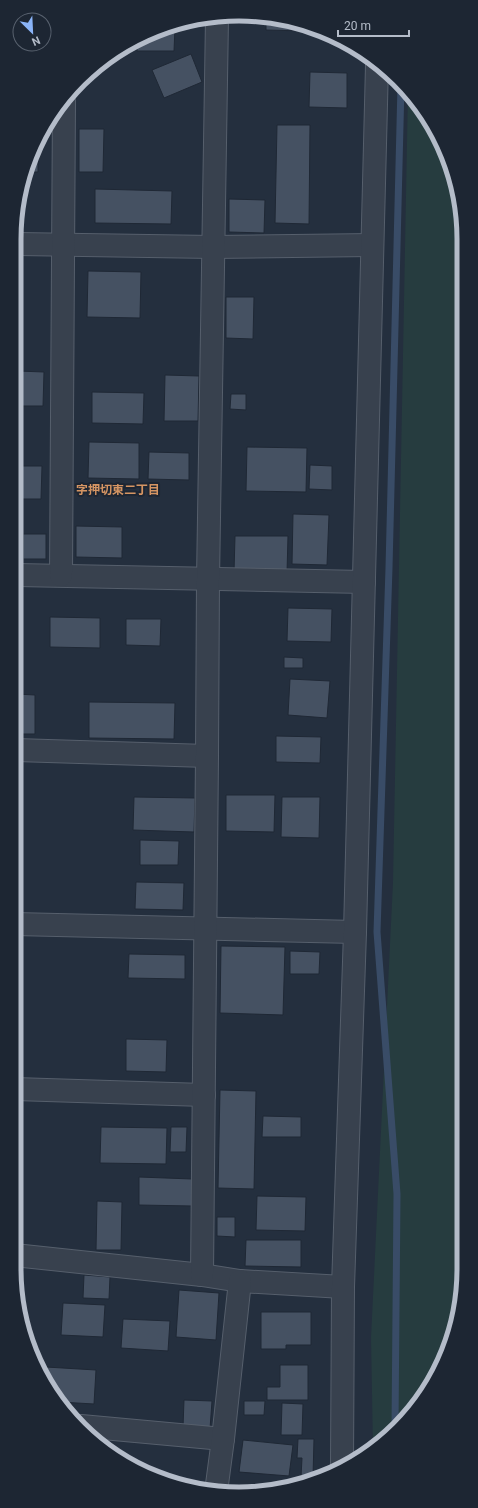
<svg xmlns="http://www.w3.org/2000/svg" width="478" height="1508" viewBox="0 0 478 1508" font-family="Roboto,'Noto Sans JP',sans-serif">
	<rect width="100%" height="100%" fill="#242f3e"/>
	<polygon fill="#263c3f" points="408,90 441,140 462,209 460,1313 426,1394 373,1449 371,1338 393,882"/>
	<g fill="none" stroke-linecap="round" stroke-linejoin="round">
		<polyline stroke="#394c67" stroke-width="7" points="395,1427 397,1194 377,932 389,568 401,85"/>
	</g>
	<g fill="#455162" stroke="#1f2835">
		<polygon points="266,18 283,18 306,27 306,31 266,30"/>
		<polygon points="175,27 174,51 137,51 137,42"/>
		<polygon points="191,54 202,82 164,98 152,70"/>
		<polygon points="310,72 347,73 347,108 309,107"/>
		<polygon points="277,125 310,125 309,224 275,223"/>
		<polygon points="79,129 104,129 103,172 79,172"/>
		<polygon points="38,147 38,172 28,172"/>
		<polygon points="95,189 172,191 171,224 95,223"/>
		<polygon points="229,199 265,200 264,233 229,232"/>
		<polygon points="88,271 141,272 140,318 87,317"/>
		<polygon points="226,297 254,297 253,339 226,338"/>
		<polygon points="18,371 44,372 43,406 18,406"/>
		<polygon points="165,375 199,376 198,421 164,421"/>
		<polygon points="92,392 144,393 143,424 92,423"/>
		<polygon points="231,394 246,394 246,410 230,409"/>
		<polygon points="89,442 139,443 139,479 88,478"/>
		<polygon points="247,447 307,448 306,492 246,491"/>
		<polygon points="149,452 189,453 189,480 148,479"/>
		<polygon points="310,465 332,466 332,490 309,489"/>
		<polygon points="17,466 42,466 41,499 17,499"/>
		<polygon points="293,514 329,515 327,565 292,564"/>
		<polygon points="76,526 122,527 122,558 76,557"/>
		<rect x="23" y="534" width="23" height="25"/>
		<polygon points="235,536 288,536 287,573 234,572"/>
		<polygon points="288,608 332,609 331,642 287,641"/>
		<polygon points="50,617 100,618 100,648 50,647"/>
		<polygon points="126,619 161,619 160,646 126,645"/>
		<polygon points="284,657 303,658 303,668 284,668"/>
		<polygon points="290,679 330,681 327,718 288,715"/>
		<polygon points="16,694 35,695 35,734 16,734"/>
		<polygon points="89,702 175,703 174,739 89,738"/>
		<polygon points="276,736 321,737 320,763 276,762"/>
		<polygon points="226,795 275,795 274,832 226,831"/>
		<polygon points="134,797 195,798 194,832 133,830"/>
		<polygon points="282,797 320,797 319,838 281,837"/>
		<polygon points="140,840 179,841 178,865 140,865"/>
		<polygon points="16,870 18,870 17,909 15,909"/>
		<polygon points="136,882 184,883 183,910 135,909"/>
		<polygon points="221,946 285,947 283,1015 220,1013"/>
		<polygon points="290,951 320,952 319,974 290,974"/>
		<polygon points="129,954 185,955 185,979 128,978"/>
		<polygon points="126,1039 167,1040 166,1072 126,1071"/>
		<polygon points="220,1090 256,1091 254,1189 218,1188"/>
		<polygon points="263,1116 301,1117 301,1137 262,1137"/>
		<polygon points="101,1127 167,1128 166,1164 100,1163"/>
		<polygon points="171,1127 187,1127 186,1152 170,1152"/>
		<polygon points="139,1177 192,1179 192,1206 139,1205"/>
		<polygon points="257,1196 306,1197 305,1231 256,1230"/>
		<polygon points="97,1201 122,1202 121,1250 96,1250"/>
		<polygon points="217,1217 235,1217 235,1237 217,1236"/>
		<polygon points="246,1240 301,1240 301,1267 245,1266"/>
		<polygon points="84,1275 110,1277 109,1299 83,1298"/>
		<polygon points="179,1290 219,1293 216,1340 176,1337"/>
		<polygon points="63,1303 105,1305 103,1337 61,1335"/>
		<polygon points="261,1312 311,1312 311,1345 286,1345 286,1349 261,1349"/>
		<polygon points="123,1319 170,1321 168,1351 121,1348"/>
		<polygon points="280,1365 308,1365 308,1400 267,1400 267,1387 280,1387"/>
		<polygon points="46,1367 96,1370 94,1404 60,1402 45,1378"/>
		<polygon points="184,1400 212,1401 210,1429 183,1427"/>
		<polygon points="244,1401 265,1401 264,1415 244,1415"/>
		<polygon points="282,1403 303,1404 302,1435 281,1435"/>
		<polygon points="298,1439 314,1439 313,1477 301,1477 302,1458 297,1458"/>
		<polygon points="243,1440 293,1445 289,1476 239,1472"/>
	</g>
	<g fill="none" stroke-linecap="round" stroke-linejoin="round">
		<defs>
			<g id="minor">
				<polyline points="18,244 213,247 372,245"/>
				<polyline points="17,575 364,582"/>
				<polyline points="61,575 64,102"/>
				<polyline points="16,750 207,756"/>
				<polyline points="15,924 355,932"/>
				<polyline points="15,1089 204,1095"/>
				<polyline points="14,1255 202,1275 240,1281 343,1287"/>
				<polyline points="202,1275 207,756 208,580 217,18"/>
				<polyline points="81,1426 223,1439"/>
				<polyline points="342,1464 343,1287 355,932 377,65"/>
				<polyline points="216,1492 223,1439 240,1281"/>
			</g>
		</defs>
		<use href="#minor" stroke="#565f6c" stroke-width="24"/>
		<use href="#minor" stroke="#38414e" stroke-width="22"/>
	</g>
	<g text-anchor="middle" stroke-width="4" stroke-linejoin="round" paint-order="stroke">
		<g font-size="12" font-weight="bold" fill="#d59563" stroke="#1d2633">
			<text x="118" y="494">字押切東二丁目</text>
		</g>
	</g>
	<path d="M0 0H478V1508H0ZM239 21H239A218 218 0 0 1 457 239V1269A218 218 0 0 1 239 1487H239A218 218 0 0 1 21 1269V239A218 218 0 0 1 239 21Z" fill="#1d2633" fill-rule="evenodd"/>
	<path fill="none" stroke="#b4bcc9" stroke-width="5" d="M239 21H239A218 218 0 0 1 457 239V1269A218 218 0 0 1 239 1487H239A218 218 0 0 1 21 1269V239A218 218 0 0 1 239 21Z"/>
	<g transform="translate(32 32) rotate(156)"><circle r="19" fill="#1d2633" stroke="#59626f"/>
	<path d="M0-3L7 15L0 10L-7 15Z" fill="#8ab4f8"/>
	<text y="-6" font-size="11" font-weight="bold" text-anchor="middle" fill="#b4bcc9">N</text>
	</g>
	<path d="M338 30v6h71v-6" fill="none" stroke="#b4bcc9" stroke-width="2"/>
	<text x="344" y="30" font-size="12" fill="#b4bcc9" stroke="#1d2633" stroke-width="3" paint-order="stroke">20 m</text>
</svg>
